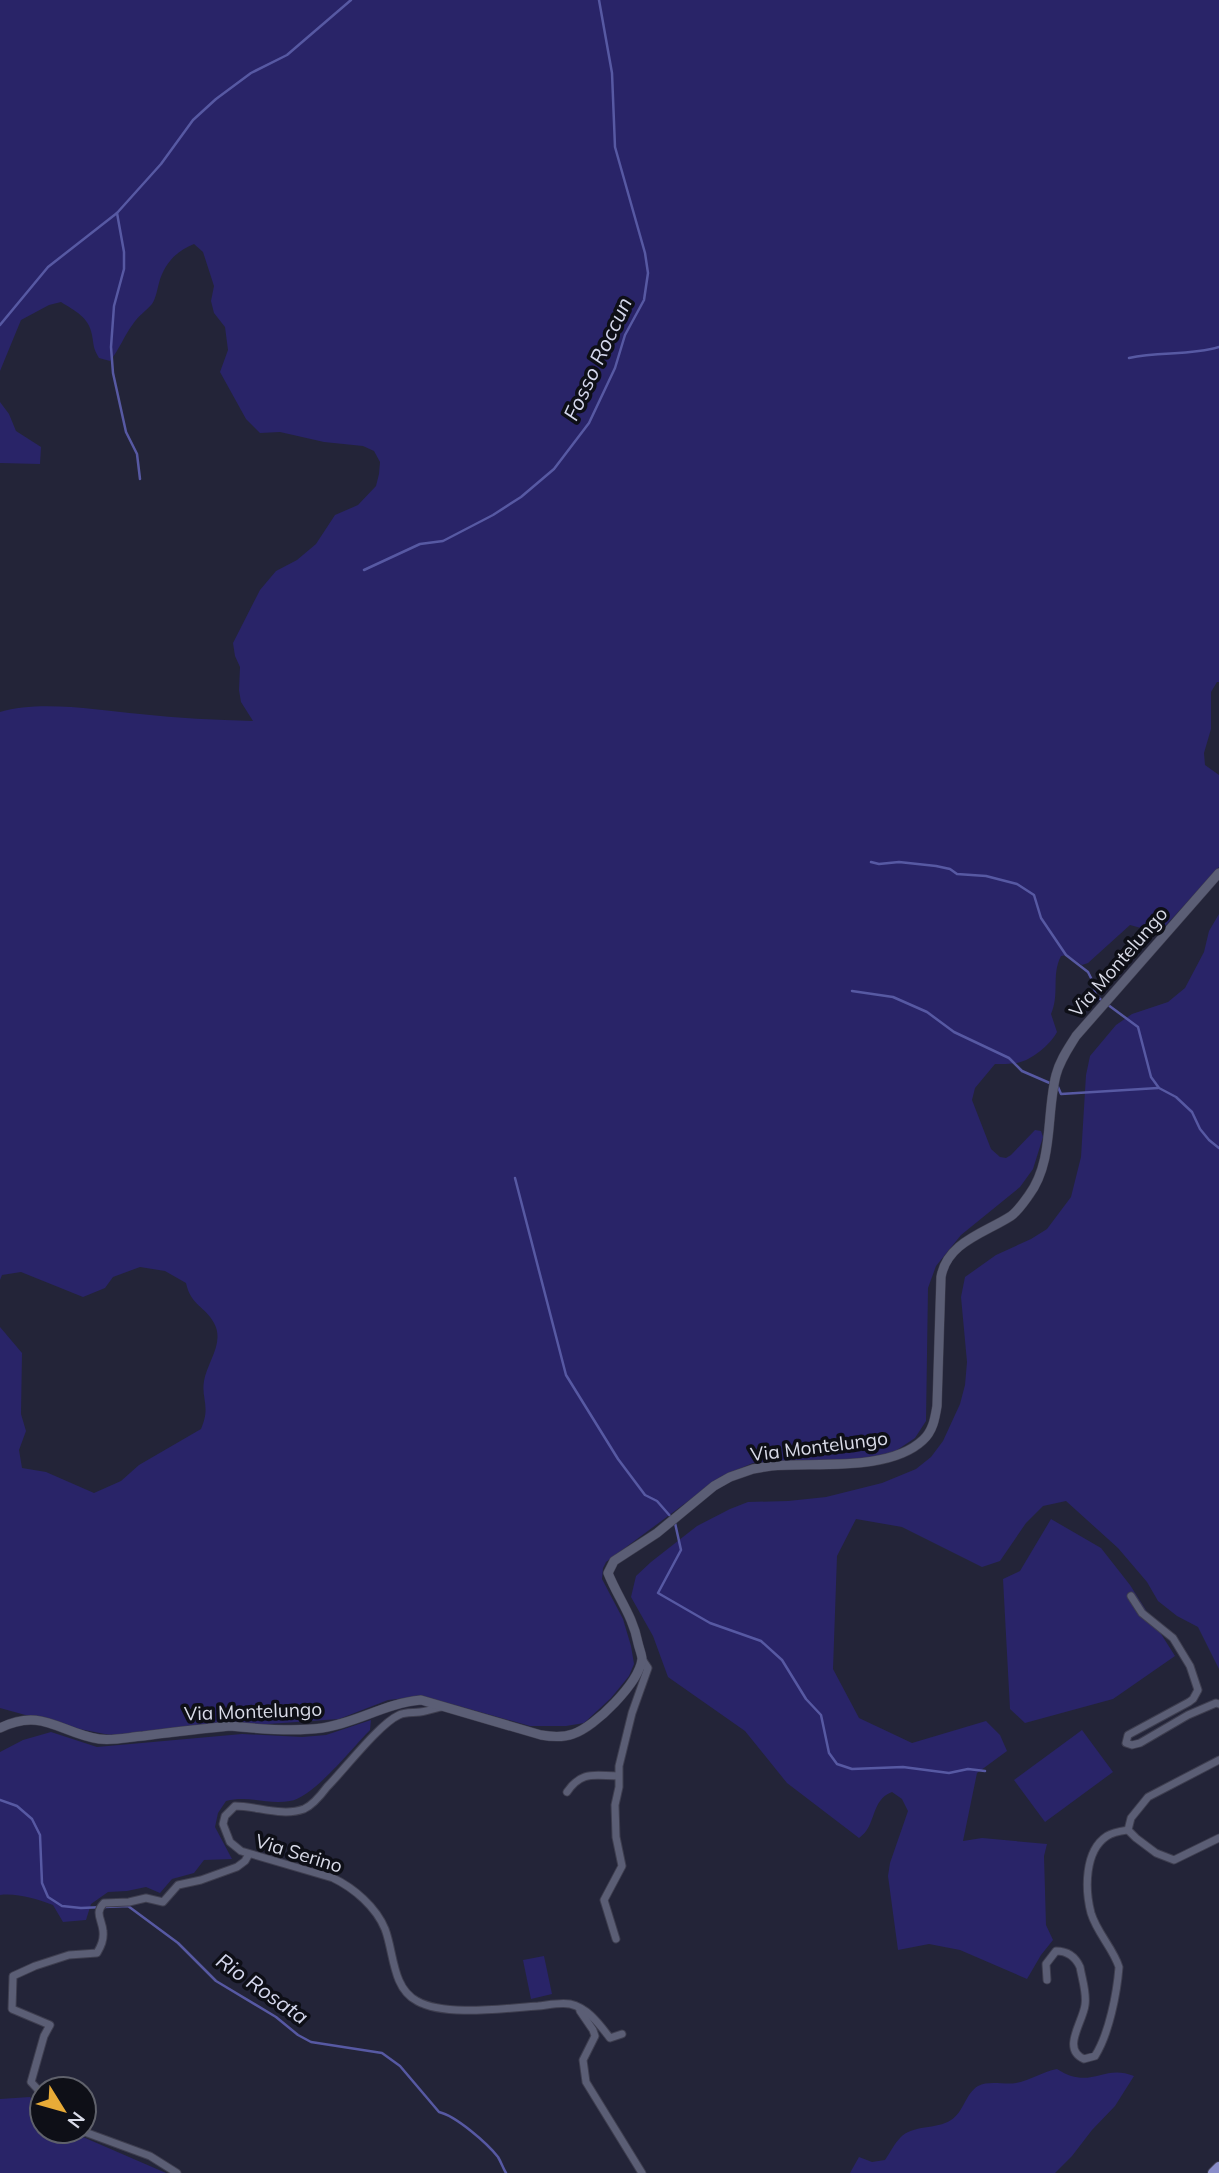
<svg xmlns="http://www.w3.org/2000/svg" width="1219" height="2173" viewBox="0 0 1219 2173" font-family="Mulish,sans-serif">
	<rect width="100%" height="100%" fill="#232438"/>
	<g fill="#292468">
		<path d="M0,0h1219v682h-2l-6,10v37l-7,24 1,12 14,10v92l-60,66 -29,-8 -42,38 -6,2 -15,-10 -6,1c-10,19 -1,38 -10,58l6,18c-7,13 -25,28 -40,31 -7,1 -15,1 -22,1l-20,24 -3,12 19,49 9,8 6,1 5,-3 24,-25 6,1 2,6 -10,32 -13,18 -59,48 -25,31 -8,22 -2,133 -11,17 -24,16 -30,5 -108,4 -31,13 -116,86 -3,6 -1,11 21,40 8,27 3,18 -5,12 -18,22 -27,25 -18,3h-36l-82,-23 -33,-6 -27,3 -49,19 -229,16 -41,-8 -69,-19v-381l22,26 -1,61 5,17 -7,19 3,18 24,4 48,21 27,-12 18,-16 62,-36c10,-23 0,-30 3,-48 3,-19 21,-38 10,-58 -9,-17 -23,-17 -28,-40l-21,-12 -25,-4 -27,10 -8,11 -22,9 -62,-25 -19,3 -2,5v-568c40,-12 98,-2 140,2 38,4 75,6 113,7l-12,-19 -2,-12 1,-23 -5,-11 -2,-13 27,-53 16,-19 21,-11 19,-16 19,-29 23,-10 18,-19 3,-12 1,-12 -6,-11 -11,-5 -39,-4 -44,-10 -20,1 -14,-14 -26,-47 8,-22 -3,-23 -11,-14 -3,-12 3,-15 -11,-34 -9,-8c-18,7 -30,20 -35,39 -2,7 -3,15 -7,21 -6,7 -14,12 -19,20 -9,12 -14,26 -23,37l-11,-3c-6,-10 -5,-12 -7,-23 -3,-18 -17,-24 -31,-33l-12,3 -28,15 -21,51z"/>
		<polygon points="0,402 9,414 16,431 41,447 40,464 0,463"/>
		<path d="M1219,914v755l-21,-42 -21,-11 -19,-15 -11,-19 -29,-34 -52,-47 -23,5 -17,17 -26,38 -18,6 -80,-40 -46,-8 -19,37 -4,113 26,49 53,25 74,-22 14,14 7,16 -30,22 -14,68 19,-3 65,6 -3,12 2,69 7,15 -12,15 -14,24 -67,-29 -31,-6 -31,6 -10,-74 2,-13 18,-52 -6,-12 -10,-7c-22,8 -15,34 -33,46l-72,-55 -42,-52 -77,-54 -15,-41 -22,-39 5,-21 15,-14 46,-36 33,-17 18,-7 40,-1 38,-4 56,-14 34,-14 15,-12 12,-16 17,-37 5,-19 2,-23 -6,-65 4,-20 31,-22 35,-16 16,-10 24,-32 10,-40 5,-82 4,-19 26,-31 16,-11 36,-12 17,-14 19,-36 5,-21z"/>
		<polygon points="1051,1519 1101,1548 1130,1585 1175,1656 1113,1699 1025,1723 1010,1709 1003,1579 1020,1571"/>
		<path d="M371,1720l-1,10c-18,18 -57,68 -80,71 -23,4 -41,-6 -64,0l-8,12 -3,14 17,32 -28,1 -10,13 -22,6 -12,14 -14,-6 -19,4 -19,1 -17,12 -5,16 -23,2 -10,-17c-17,-6 -35,-12 -53,-10v-143l23,-12 28,-8 46,15 145,-13 60,3 24,-2z"/>
		<polygon points="1082,1730 1113,1772 1045,1822 1014,1780"/>
		<polygon points="544,1956 552,1994 531,1999 523,1960"/>
		<path d="M1057,2069c34,22 46,-6 77,7l-19,30 -23,24 -20,26 -17,17h-205l9,-16 13,5 13,-2c5,-7 9,-16 15,-22 13,-14 36,-8 51,-18 13,-8 14,-26 27,-34 11,-6 26,-1 38,-3 15,-3 26,-11 41,-14z"/>
		<polygon points="30,2097 42,2111 42,2131 69,2131 166,2173 0,2173 0,2099"/>
	</g>
	<g fill="none" stroke-linecap="round" stroke-linejoin="round">
		<g stroke="#5759a3" stroke-width="2.5">
			<polyline points="117,213 124,252 124,269 114,306 111,347 113,373 126,432 137,454 140,479"/>
			<polyline points="0,325 48,267 117,213 161,164 193,120 216,99 251,73 287,55 351,0"/>
			<path d="M1129,358c30,-7 60,-2 90,-11"/>
			<polyline points="364,570 420,544 443,541 493,515 521,497 554,469 589,423 615,368 625,335 644,300 648,273 645,253 615,147 612,73 599,0"/>
			<polyline points="871,862 879,864 899,862 936,866 950,869 957,874 986,876 1017,884 1034,895 1041,918 1066,955 1088,972 1092,980 1096,996 1138,1027 1151,1077 1159,1088 1176,1097 1192,1112 1200,1129 1209,1140 1219,1148"/>
			<polyline points="852,991 893,997 927,1012 954,1032 1009,1058 1022,1071 1052,1084"/>
			<polyline points="1058,1087 1061,1094 1158,1088"/>
			<polyline points="515,1178 566,1375 618,1459 645,1495 657,1501 671,1517"/>
			<polyline points="675,1523 681,1550 658,1593 710,1623 761,1641 782,1660 806,1699 821,1715 829,1753 837,1764 852,1769 903,1767 949,1773 968,1769 985,1771"/>
			<path d="M0,1800l17,6 15,13 8,16 2,48 6,14 14,9 19,2 47,-2 50,37 38,38 60,36 22,18 13,7 71,11 18,13 39,46c17,4 48,31 59,45 3,5 5,11 8,16"/>
		</g>
		<defs>
			<g id="minor">
				<polyline points="1131,1596 1142,1613 1173,1638 1190,1666 1198,1690 1193,1699 1189,1702 1128,1735 1126,1743 1132,1745 1140,1743 1188,1715 1216,1703 1219,1704"/>
				<path d="M441,1707c-7,2 -14,4 -21,5 -6,1 -15,0 -21,3 -20,9 -55,55 -72,72 -6,8 -14,18 -23,22 -22,8 -47,-3 -69,-3l-10,10 -2,8 7,18 11,9 92,27c21,10 43,29 52,51 9,23 7,59 32,72 28,16 89,7 121,5 10,-1 23,-4 32,-2 18,4 29,20 40,34l12,-4"/>
				<polyline points="1219,1760 1148,1797 1131,1818 1128,1830 1136,1838 1156,1853 1174,1860 1219,1838"/>
				<path d="M567,1792c15,-22 28,-16 51,-16"/>
				<polyline points="616,1939 604,1900 622,1866 616,1837 615,1805 619,1787 619,1766 632,1713 648,1668 642,1659"/>
				<path d="M1047,1980l-1,-16 10,-13c11,0 19,5 24,16 2,12 7,26 5,38 -2,17 -24,44 -1,54l11,-3c14,-22 22,-63 24,-89 -6,-19 -22,-34 -28,-54 -6,-23 -7,-62 16,-77 6,-4 14,-5 21,-6"/>
				<polyline points="580,2011 593,2030 595,2036 583,2060 586,2082 642,2173"/>
				<path d="M42,2094l-11,-12 13,-46 6,-11 -38,-16 1,-33 22,-10 34,-11 28,-2c4,-7 7,-13 6,-22 -1,-12 -9,-18 1,-28l25,-1 17,-4 17,4 15,-17 23,-5 36,-13 8,-6 4,-7"/>
				<polyline points="82,2131 150,2156 177,2173"/>
			</g>
			<path id="tertiary" d="M0,1728c42,-21 60,5 99,11 15,2 30,-2 44,-3 29,-4 58,-7 87,-10 29,3 63,6 92,2 34,-5 64,-25 99,-28l120,35c11,2 21,3 32,-1 22,-7 66,-51 69,-75 0,-4 -3,-11 -4,-16 -5,-27 -20,-45 -30,-70l6,-12 43,-28 57,-47 16,-9 23,-8 18,-3c45,-4 118,6 152,-26 10,-9 12,-22 14,-34l4,-129c6,-35 44,-44 70,-61 7,-5 13,-14 18,-21 25,-34 17,-81 27,-120 4,-15 12,-26 20,-39l143,-163"/>
			<polyline id="primary" points="1213,2173 1219,2167"/>
		</defs>
		<use href="#minor" stroke="#3e3e4f" stroke-width="9"/>
		<use href="#tertiary" stroke="#3e3e4f" stroke-width="10"/>
		<use href="#primary" stroke="#3e3e4f" stroke-width="12"/>
		<use href="#minor" stroke="#5b5e75" stroke-width="7"/>
		<use href="#tertiary" stroke="#5b5e75" stroke-width="9"/>
		<use href="#primary" stroke="#878bc7" stroke-width="10"/>
	</g>
	<g text-anchor="middle" stroke-width="7" stroke-linejoin="round" paint-order="stroke">
		<g font-size="19" fill="#d9dbe8" stroke="#0e0f17">
			<text transform="translate(1118 962) rotate(-49)" y="7">Via Montelungo</text>
			<text transform="translate(819 1446) rotate(-7)" y="7">Via Montelungo</text>
			<text transform="translate(253 1711) rotate(-2)" y="7">Via Montelungo</text>
			<text transform="translate(299 1853) rotate(17)" y="7">Via Serino</text>
		</g>
		<g font-size="21" font-style="italic" fill="#d5d8ed" stroke="#0e0f17">
			<text transform="translate(598 359) rotate(-65)" y="7">Fosso Roccun</text>
			<text transform="translate(262 1989) rotate(35)" y="7">Rio Rosata</text>
		</g>
	</g>
	<g transform="translate(63 2110) rotate(127)"><circle r="33" fill="#0e0f17" stroke="#5f616b" stroke-width="2"/>
	<path d="M0-5L12 26L0 18L-12 26Z" fill="#e8ab37"/>
	<text y="-10" font-size="19" font-weight="bold" text-anchor="middle" fill="#d9dbe8">N</text>
	</g>
</svg>
